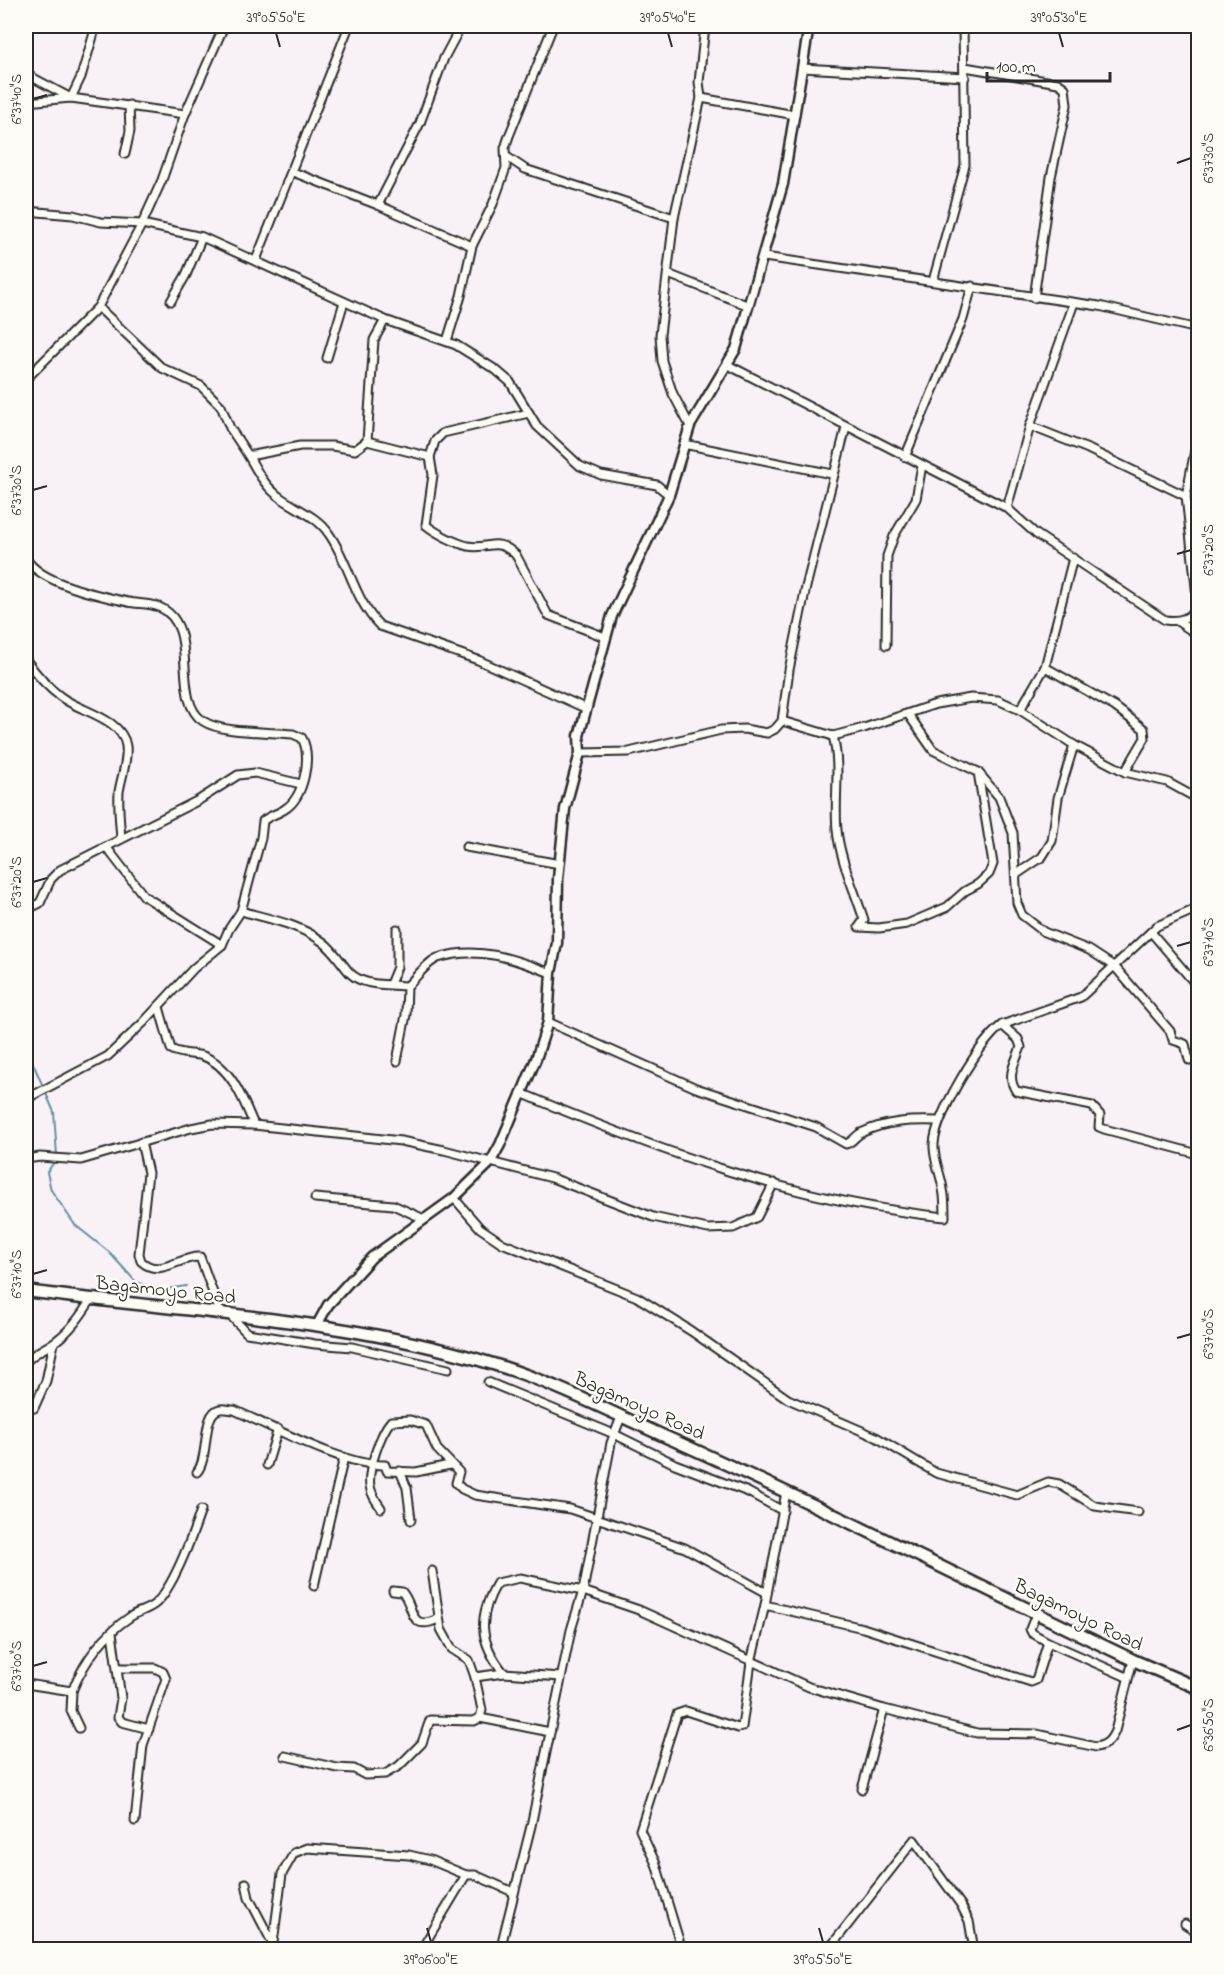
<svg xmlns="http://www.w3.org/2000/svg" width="1224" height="1975" viewBox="0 0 1224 1975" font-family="'Indie Flower',sans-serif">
	<rect width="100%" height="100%" fill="#f8f1f6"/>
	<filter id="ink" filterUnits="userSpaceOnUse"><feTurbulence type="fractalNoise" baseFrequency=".0167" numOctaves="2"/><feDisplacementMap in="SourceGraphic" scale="12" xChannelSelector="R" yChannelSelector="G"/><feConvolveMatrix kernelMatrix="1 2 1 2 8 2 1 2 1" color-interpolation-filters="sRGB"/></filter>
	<g filter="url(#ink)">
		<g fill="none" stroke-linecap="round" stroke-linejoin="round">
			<g stroke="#6590a0" stroke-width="2">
				<polyline points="26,1047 54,1112 57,1156"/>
				<polyline points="55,1161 47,1172 51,1190 75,1225 109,1252 136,1282 160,1290 186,1286"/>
			</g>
			<defs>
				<g id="minor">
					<polyline points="96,26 81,77 71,98 185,114"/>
					<polyline points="965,67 1058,83 1065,88 1067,105 1051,177 1034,298"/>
					<polyline points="802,68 965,77"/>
					<polyline points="26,74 71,98 26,102"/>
					<polyline points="701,98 795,115"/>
					<polyline points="125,154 130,131 129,105"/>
					<polyline points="507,157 525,169 674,218"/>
					<polyline points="293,172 378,205 472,246"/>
					<polyline points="378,205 420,123 444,58 461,26"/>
					<polyline points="26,211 73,215 101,222 142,224 202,237 385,320 456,345 496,370 510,382 537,426 580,466 601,475 657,485 669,495"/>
					<polyline points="764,257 1099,306 1198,329"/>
					<polyline points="256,260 349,26"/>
					<polyline points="668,274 749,306"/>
					<polyline points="933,281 965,165 963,26"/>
					<polyline points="171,301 186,275 202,237"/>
					<polyline points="98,307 162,368 201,386 221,406 230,428 248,455 254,455 300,446 332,446 355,450 367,441 374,340 385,320"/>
					<polyline points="447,341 461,296 472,246 493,204 506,168 505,148 509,136 553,26"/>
					<polyline points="327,358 344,302"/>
					<path d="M728,365l279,143 29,26 129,86c15,2 25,-1 33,-14l-12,-110 12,-61"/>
					<polyline points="26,379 98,307 142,224 162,180 185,114 224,26"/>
					<polyline points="690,426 673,394 662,361 660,335 674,218 701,98 699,82 705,26"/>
					<polyline points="1030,426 1074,303"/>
					<path d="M367,441l63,16 3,18 -7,50c10,8 29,18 42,21 21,4 28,-10 48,9l32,60 57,22"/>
					<polyline points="684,444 832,474"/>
					<path d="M248,455c9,16 17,32 33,43 16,11 37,19 48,36 20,28 25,66 51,92l98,34 109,49"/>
					<polyline points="430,457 435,441 443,433 529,413"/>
					<polyline points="905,457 963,319 972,286"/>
					<polyline points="1007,508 1030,426 1088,449 1186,496"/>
					<path d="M26,558c13,25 74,38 102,44 10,2 22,1 31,5 43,18 11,92 44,114 20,13 65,10 90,13l9,4c10,19 2,59 -17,71 -7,5 -15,6 -22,12l-2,17 -20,73 -12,18 -7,16 -28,23 -51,55 -35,33 -82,43"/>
					<polyline points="1177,621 1198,635"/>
					<polyline points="886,645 887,556 894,536 916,499 922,465"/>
					<path d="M26,660c10,14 21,27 35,37 20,15 61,21 65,49 2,15 -5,32 -7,46 -1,16 1,32 2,47"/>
					<polyline points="1045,667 1115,707 1144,729 1145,738 1125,772"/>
					<polyline points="1020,710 1045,667 1073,558"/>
					<polyline points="908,714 933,750 978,772 999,797 1013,833 1017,903 1022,915 1044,932 1089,950 1115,967 1170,1031 1173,1040 1185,1044 1189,1060 1198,1060"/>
					<polyline points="782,721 833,736 864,728 936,704 971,698 998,700 1020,710 1074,745 1125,772 1167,782 1198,799"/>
					<path d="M833,736c8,31 1,62 4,94 3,30 18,61 27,90l-5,7 20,1 28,-4 40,-17 18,-16 13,-7 11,-10 4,-10 -15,-92"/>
					<polyline points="580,753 629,752 721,730 744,729 767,733 775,729 782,721 789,670 806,587 846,427"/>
					<polyline points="466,847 560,864"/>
					<polyline points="107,848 144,896 222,945"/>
					<polyline points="1017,874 1042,857 1052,841 1058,798 1074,745"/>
					<polyline points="26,910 40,903 51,879 60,870 199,800 238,775 255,773 301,784"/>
					<path d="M241,911c28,8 58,13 82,31 11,8 18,21 27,31 14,14 39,11 57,13"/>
					<polyline points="1151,932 1198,987"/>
					<polyline points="390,984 397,967 397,929"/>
					<path d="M159,1007l12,42c10,6 21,4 32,7 28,10 41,45 51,69"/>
					<path d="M548,1022l148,66 120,39 30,17c7,-2 9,-8 15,-11 24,-12 51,-13 77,-12"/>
					<path d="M1002,1025l16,14 3,8c-6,16 -15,29 -5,44l76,15 8,9 -1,12 5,2 94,25"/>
					<path d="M397,1061l9,-46 1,-29c9,-8 20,-24 31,-28 39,-13 77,1 113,15"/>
					<path d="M521,1093c138,58 275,109 424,124 0,-9 0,-19 -2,-28 -2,-15 -10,-30 -9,-45 2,-29 45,-102 68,-119l79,-28 76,-71 41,-18"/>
					<path d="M141,1142l7,31 -9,81 2,7c19,18 40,-6 59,-4l20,55"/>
					<polyline points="26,1159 40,1157 81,1160 191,1128 212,1124 254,1125 401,1141 444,1150 552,1178 653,1217 708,1229 733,1228 757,1217 774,1183"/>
					<polyline points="315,1198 393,1205 424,1219"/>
					<polyline points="454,1198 480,1228 502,1243 637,1297 691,1331 788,1399 876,1437 936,1473 1017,1495 1048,1482 1059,1484 1095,1506 1138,1512"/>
					<polyline points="228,1313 247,1333 315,1344 352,1347 448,1369"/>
					<path d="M26,1362c9,-11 20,-13 31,-22 15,-11 24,-25 34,-40"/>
					<polyline points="488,1382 614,1434 675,1464 748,1492 783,1511"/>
					<polyline points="34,1408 46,1381 54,1343"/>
					<polyline points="267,1465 278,1429"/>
					<polyline points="400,1471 407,1488 411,1520"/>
					<path d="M197,1472c13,-15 4,-59 23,-63 4,-1 10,1 14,1 39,17 110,56 151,55l2,6 29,1 34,-7"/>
					<path d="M381,1508c-5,-7 -10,-14 -11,-22 -3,-15 11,-54 21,-65l19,-1 16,5 11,24 22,23 -3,11 6,6 13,6 95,14 115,39 82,45"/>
					<polyline points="432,1571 441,1629 452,1649 469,1660 475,1677"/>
					<polyline points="314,1586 344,1457"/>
					<path d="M393,1591l9,1c13,14 6,41 36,27"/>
					<polyline points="765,1605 863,1628 1031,1682 1036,1680 1048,1642 1032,1633 1030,1629 1036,1614"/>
					<polyline points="112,1633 121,1698 118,1717 122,1722 149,1729"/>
					<polyline points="1048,1642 1127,1677"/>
					<polyline points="118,1668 155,1668 163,1672 166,1679 143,1745 135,1821"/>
					<path d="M561,1677l-57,-4c-26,-32 -26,-57 -7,-90l23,-5 63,13 56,19 170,77 75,22 93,24 60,1 59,13c11,-2 15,-7 19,-16l18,-71"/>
					<path d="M26,1684l46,7c12,-29 31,-56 58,-74 8,-6 22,-8 28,-16 17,-18 35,-67 43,-91"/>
					<polyline points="72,1691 71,1711 79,1728"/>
					<polyline points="480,1718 550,1732"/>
					<polyline points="285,1756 337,1768 354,1769 365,1775 385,1774 399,1766 422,1743 430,1720 474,1721 480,1718 482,1710 475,1677 504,1673"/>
					<polyline points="862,1789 884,1709"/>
					<polyline points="246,1883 249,1898 276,1950"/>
					<polyline points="1185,1924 1198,1932"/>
					<polyline points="273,1943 282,1874 294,1853 307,1848 409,1855 430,1860 466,1875"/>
					<polyline points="421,1950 466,1875 475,1875 513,1892"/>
					<polyline points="500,1950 531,1826 571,1630 583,1591 611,1443 621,1417"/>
					<polyline points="682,1950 656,1864 640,1830 677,1714 686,1711 738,1728 742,1727 751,1662 765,1605 786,1492"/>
					<polyline points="828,1950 914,1840 961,1905 969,1921 974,1950"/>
				</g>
				<polyline id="tertiary" points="317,1325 328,1305 372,1257 454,1198 490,1163 500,1145 536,1059 548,1022 551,973 557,943 558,879 565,809 580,753 579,736 612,616 669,495 690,426 736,349 783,184 809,26"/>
				<path id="trunk" d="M26,1291c156,21 315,26 467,73 63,19 121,50 180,76 155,69 307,147 460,220l65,28"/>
			</defs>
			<use href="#minor" stroke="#2b2b2b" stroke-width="11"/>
			<use href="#tertiary" stroke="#2b2b2b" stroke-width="13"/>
			<use href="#trunk" stroke="#2b2b2b" stroke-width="15"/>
			<use href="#minor" stroke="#fdfcf7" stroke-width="7"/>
			<use href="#tertiary" stroke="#fdfcf7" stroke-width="8"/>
			<use href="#trunk" stroke="#fdfcf7" stroke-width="10"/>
		</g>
	</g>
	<path fill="none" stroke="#2b2b2b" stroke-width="2" d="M276,33l4,14M668,33l4,14M1059,33l4,14M33,99l14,-4M1177,163l14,-5M33,490l14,-4M1177,554l14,-4M33,882l14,-4M1177,946l14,-4M33,1274l14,-4M1177,1338l14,-4M33,1666l14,-4M1177,1730l14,-5M427,1928l4,14M819,1928l4,14"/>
	<g text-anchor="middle" stroke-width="5" stroke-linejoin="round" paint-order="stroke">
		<g font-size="20" fill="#2b2b2b" stroke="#fdfcf7">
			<text transform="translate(166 1289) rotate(6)" y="7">Bagamoyo Road</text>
			<text transform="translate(640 1405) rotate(24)" y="7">Bagamoyo Road</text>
			<text transform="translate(1079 1614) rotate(26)" y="7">Bagamoyo Road</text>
		</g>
	</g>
	<rect width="1224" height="1975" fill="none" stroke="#fdfcf7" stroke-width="66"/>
	<path d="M987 72v9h123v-9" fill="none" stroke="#2b2b2b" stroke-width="3"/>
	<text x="996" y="72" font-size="18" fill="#2b2b2b" stroke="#fdfcf7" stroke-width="4.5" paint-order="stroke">100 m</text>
	<rect x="33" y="33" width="1158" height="1909" fill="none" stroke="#2b2b2b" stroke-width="2"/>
	<g font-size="15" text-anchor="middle" fill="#2b2b2b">
		<text x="276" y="22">39°05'50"E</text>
		<text x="668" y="22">39°05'40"E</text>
		<text x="1059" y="22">39°05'30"E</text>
		<text transform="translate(16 99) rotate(-90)" y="5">6°37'40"S</text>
		<text transform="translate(1208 158) rotate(-90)" y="5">6°37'30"S</text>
		<text transform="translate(16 490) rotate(-90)" y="5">6°37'30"S</text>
		<text transform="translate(1208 550) rotate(-90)" y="5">6°37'20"S</text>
		<text transform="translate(16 882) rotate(-90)" y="5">6°37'20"S</text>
		<text transform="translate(1208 942) rotate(-90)" y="5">6°37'10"S</text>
		<text transform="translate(16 1274) rotate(-90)" y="5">6°37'10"S</text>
		<text transform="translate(1208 1334) rotate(-90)" y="5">6°37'00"S</text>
		<text transform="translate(16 1666) rotate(-90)" y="5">6°37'00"S</text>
		<text transform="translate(1208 1725) rotate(-90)" y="5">6°36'50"S</text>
		<text x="431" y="1964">39°06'00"E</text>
		<text x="823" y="1964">39°05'50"E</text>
	</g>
</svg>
